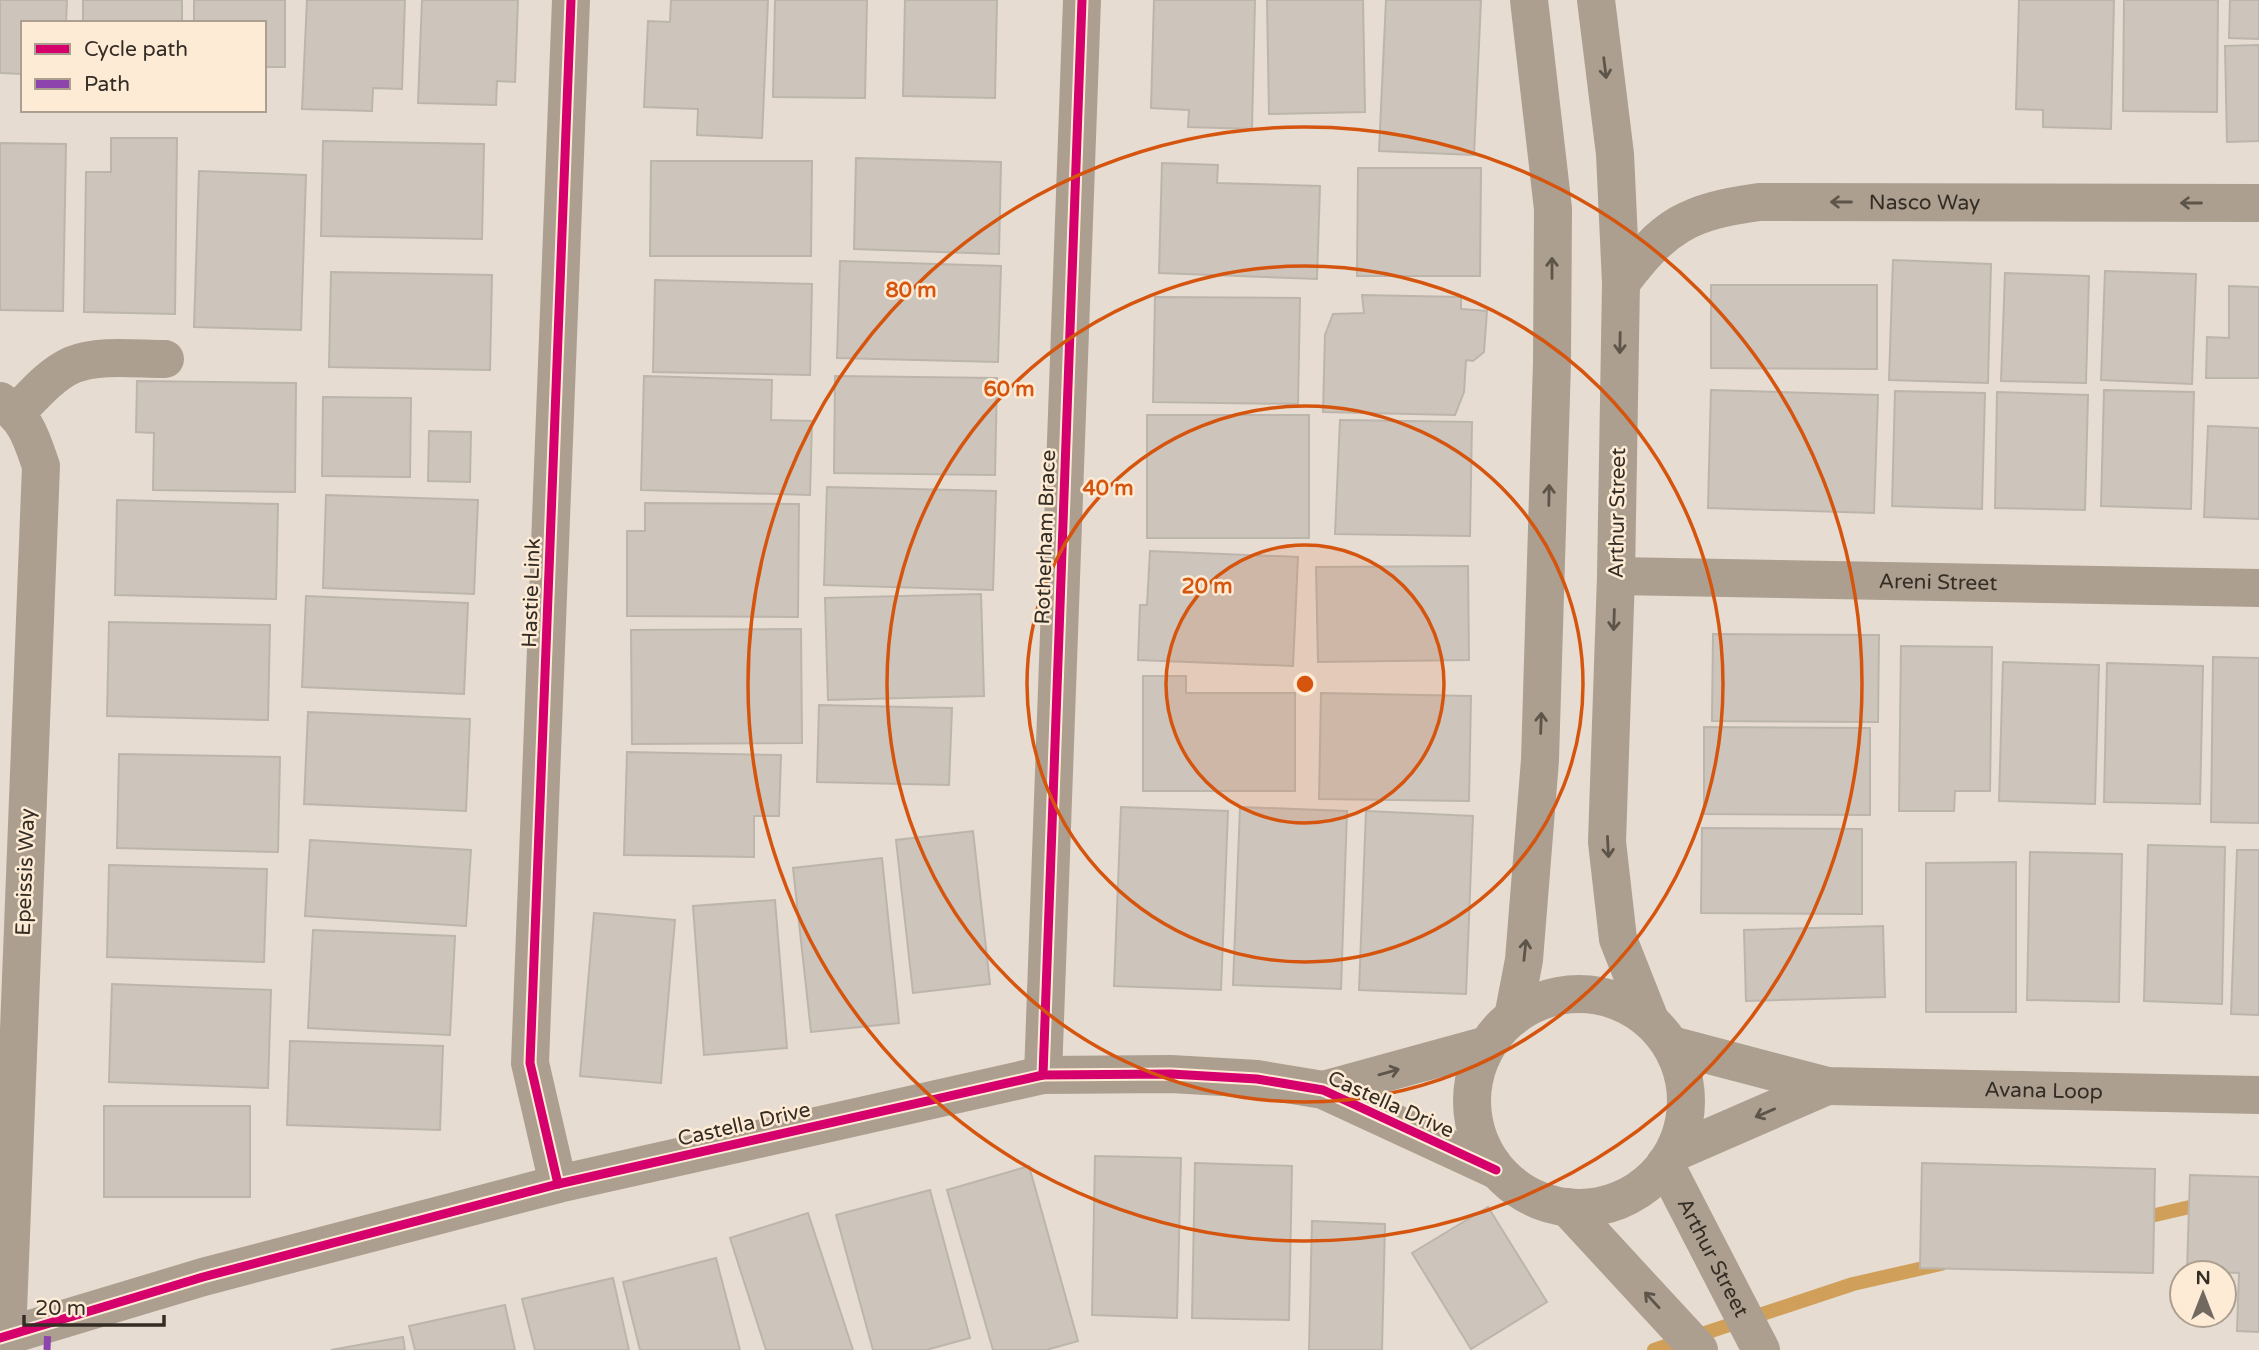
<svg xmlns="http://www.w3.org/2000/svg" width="2259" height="1350" viewBox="0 0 2259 1350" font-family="'Varela Round',sans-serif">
	<rect width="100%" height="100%" fill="#e6dcd1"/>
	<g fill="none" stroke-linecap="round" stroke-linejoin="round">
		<g stroke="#d0a05b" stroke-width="14">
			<polyline points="2138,1219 2207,1203"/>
			<polyline points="1654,1350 1853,1284 1941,1264"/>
		</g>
	</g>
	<g fill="#cdc5bc" stroke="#bcb5ac" stroke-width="2">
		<polygon points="0,0 67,0 66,23 23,23 23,74 0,73"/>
		<rect x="83" y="0" width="99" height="23"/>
		<polygon points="194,0 285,0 285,67 264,67 264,23 194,23"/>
		<polygon points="307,0 405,0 402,89 373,88 372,111 302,109"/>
		<polygon points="422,0 518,0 515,82 497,81 496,105 418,103"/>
		<polygon points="671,0 768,0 762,138 697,135 698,109 644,107 648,21 670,22"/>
		<polygon points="775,0 867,0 865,98 773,97"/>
		<polygon points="905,0 997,0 995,98 903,96"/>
		<polygon points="1154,0 1255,0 1252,129 1188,127 1189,110 1151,108"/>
		<polygon points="1267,0 1363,0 1365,112 1269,114"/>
		<polygon points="1386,0 1481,0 1474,155 1379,151"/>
		<polygon points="2019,0 2114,0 2111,129 2043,127 2043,110 2016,109"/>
		<polygon points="2124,0 2218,0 2217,112 2123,111"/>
		<polygon points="2230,0 2259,0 2259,39 2229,38"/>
		<polygon points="2259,45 2259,141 2227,142 2225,46"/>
		<polygon points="111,138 177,138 175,314 84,312 86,172 111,172"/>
		<polygon points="323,141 484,144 482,239 321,236"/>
		<polygon points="0,143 66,144 63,311 0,310"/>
		<polygon points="856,158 1001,162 999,254 854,249"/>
		<polygon points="651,161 812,161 811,256 650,256"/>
		<polygon points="1162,163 1218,165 1217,183 1320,186 1317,279 1159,273"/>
		<polygon points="1358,168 1481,168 1480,276 1357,276"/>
		<polygon points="199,171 306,175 301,330 194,327"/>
		<polygon points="1893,260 1991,264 1988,383 1889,380"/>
		<polygon points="840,261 1001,266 998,362 837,358"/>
		<polygon points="2105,271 2196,274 2192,384 2101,380"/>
		<polygon points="331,272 492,275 490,370 329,367"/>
		<polygon points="2005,273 2089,276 2086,383 2001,381"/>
		<polygon points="655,280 812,284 810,375 653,372"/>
		<polygon points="1711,285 1877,285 1877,369 1711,368"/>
		<polygon points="2229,286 2259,287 2259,378 2206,378 2207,337 2229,338"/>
		<polygon points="1362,295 1461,297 1461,309 1487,311 1484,352 1473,361 1466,360 1464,392 1455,415 1323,412 1325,335 1333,314 1364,313"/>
		<polygon points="1155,297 1300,298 1298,404 1153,402"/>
		<polygon points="644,376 772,380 771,420 812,421 810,495 641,490"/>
		<polygon points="835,376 997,378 995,475 834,473"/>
		<polygon points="137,381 296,383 295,492 153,490 154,433 136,432"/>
		<polygon points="1711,390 1878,395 1874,513 1708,508"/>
		<polygon points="2104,390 2194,392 2191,509 2101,506"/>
		<polygon points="1895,391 1985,393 1982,509 1892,506"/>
		<polygon points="1997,392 2088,395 2085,510 1995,508"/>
		<polygon points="323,397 411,398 410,477 322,476"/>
		<rect x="1147" y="415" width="162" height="123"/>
		<polygon points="1340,420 1472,422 1470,536 1335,534"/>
		<polygon points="2208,426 2259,428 2259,519 2204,517"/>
		<polygon points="429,431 471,432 470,482 428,481"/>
		<polygon points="827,487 996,491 993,590 824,585"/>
		<polygon points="326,495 478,500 474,594 323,588"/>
		<polygon points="117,500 278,504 276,599 115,595"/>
		<polygon points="645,503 799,504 798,617 627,616 627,531 645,531"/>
		<polygon points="1150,551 1298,557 1293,666 1138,660 1140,605 1147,605"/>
		<polygon points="1468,566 1469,660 1318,662 1316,567"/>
		<polygon points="981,594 984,696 828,700 825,598"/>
		<polygon points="306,596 468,603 464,694 302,687"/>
		<polygon points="109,622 270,625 268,720 107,716"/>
		<polygon points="801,629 802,743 632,744 631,630"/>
		<polygon points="1713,634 1879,635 1878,722 1712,721"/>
		<polygon points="1901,646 1992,647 1990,791 1955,791 1954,811 1899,811"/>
		<polygon points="2213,657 2259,658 2259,823 2211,822"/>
		<polygon points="2003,662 2099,665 2095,804 1999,801"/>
		<polygon points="2107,663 2203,666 2200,804 2104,802"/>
		<polygon points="1143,676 1186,676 1186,693 1295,693 1295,791 1143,791"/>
		<polygon points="1321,693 1471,696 1469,801 1319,799"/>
		<polygon points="819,705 952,708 949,785 817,782"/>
		<polygon points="308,712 470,719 466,811 304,804"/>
		<polygon points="1704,727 1870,728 1870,815 1704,814"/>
		<polygon points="627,752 781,755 779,816 754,816 754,857 624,855"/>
		<polygon points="119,754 280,757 278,852 117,848"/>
		<polygon points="1121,807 1228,811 1221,990 1114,986"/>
		<polygon points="1240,807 1347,811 1341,989 1233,985"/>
		<polygon points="1366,811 1473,816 1466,994 1359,990"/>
		<polygon points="1702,828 1862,829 1862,914 1701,913"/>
		<polygon points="973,831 990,984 913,993 896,840"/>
		<polygon points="310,840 471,850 466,926 305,916"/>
		<polygon points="2148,845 2225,847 2222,1004 2144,1001"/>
		<polygon points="2237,850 2259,850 2259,1015 2231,1014"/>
		<polygon points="2030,852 2122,854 2119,1002 2027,1000"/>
		<polygon points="882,858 899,1023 811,1032 793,868"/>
		<polygon points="2016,862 2016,1012 1926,1012 1926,863"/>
		<polygon points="109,865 267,869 264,962 107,957"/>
		<polygon points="775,900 787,1048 704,1055 693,906"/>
		<polygon points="594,913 675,920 661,1083 580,1076"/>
		<polygon points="1883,926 1885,997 1746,1001 1744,930"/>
		<polygon points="313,930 455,936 450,1035 308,1028"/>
		<polygon points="112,984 271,990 268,1088 109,1082"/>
		<polygon points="290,1041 443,1046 440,1130 287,1125"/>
		<rect x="104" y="1106" width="146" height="91"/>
		<polygon points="1095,1156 1181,1158 1177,1318 1092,1315"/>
		<polygon points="1195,1163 1292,1166 1289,1320 1192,1318"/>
		<polygon points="1922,1163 2155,1169 2153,1273 1920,1268"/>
		<polygon points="1029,1166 1078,1341 1046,1350 993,1350 947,1190"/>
		<polygon points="2190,1175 2259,1177 2259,1332 2237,1331 2239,1273 2187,1271"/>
		<polygon points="930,1190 970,1338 926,1350 873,1350 836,1215"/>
		<polygon points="1488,1207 1547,1302 1471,1349 1412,1253"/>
		<polygon points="808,1213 853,1350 766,1350 730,1238"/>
		<polygon points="1312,1221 1385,1224 1382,1350 1309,1350"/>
		<polygon points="716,1258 740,1350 640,1350 623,1282"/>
		<polygon points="613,1278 629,1350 535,1350 522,1299"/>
		<polygon points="505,1305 515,1350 415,1350 409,1326"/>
		<polygon points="403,1337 405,1350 331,1350"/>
	</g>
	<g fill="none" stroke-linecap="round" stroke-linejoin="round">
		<g stroke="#ac9f8f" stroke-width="38">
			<path id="s1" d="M1621,283c44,-58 66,-71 138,-81l500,1"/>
			<path d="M0,401c26,17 31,36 41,65l-34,871"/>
			<path d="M17,412c16,-16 33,-37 55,-47 27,-11 64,-6 93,-6"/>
			<path id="s2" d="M1616,576l643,12"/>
			<path id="s3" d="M1671,1045l156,41 432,9"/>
			<polyline points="1043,1075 1082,0"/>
			<polyline points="1323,1090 1487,1045"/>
			<polyline points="1673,1153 1827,1086"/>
			<polyline points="558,1184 530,1063 571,0"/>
			<polyline points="0,1338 203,1277 558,1184 1043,1075 1171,1074 1257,1079 1323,1090 1496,1170"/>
		</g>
		<g stroke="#ac9f8f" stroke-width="38">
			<polyline points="1596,0 1615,154 1621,283 1616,576 1607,842 1618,939 1650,1020"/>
			<circle cx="1579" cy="1101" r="107"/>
			<polyline points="1513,1017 1524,960 1540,760 1552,362 1553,209 1529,0"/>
			<path id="s4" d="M1665,1164l96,186"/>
			<polyline points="1567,1207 1699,1350"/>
		</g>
		<polyline stroke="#8e44ad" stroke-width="7" stroke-dasharray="14 7" stroke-linecap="butt" points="47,1350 48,1324"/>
		<defs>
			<g id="cycleway">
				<polyline points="1043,1075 1082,0"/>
				<polyline points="558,1184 530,1063 571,0"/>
				<polyline points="0,1338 203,1277 558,1184 1043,1075 1171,1074 1257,1079 1323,1090 1496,1170"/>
			</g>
		</defs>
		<use href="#cycleway" stroke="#fdebd5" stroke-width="13"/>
		<use href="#cycleway" stroke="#d6006c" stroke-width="9"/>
	</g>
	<defs><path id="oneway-shaft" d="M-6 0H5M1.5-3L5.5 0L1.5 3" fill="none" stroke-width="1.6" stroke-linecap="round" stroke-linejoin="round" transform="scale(1.75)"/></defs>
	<g stroke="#5e554a">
		<use href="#oneway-shaft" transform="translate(1605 68) rotate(83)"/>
		<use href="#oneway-shaft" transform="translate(1841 202) rotate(-180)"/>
		<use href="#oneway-shaft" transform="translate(2191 203) rotate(-180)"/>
		<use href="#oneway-shaft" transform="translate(1552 268) rotate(-90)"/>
		<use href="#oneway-shaft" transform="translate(1620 343) rotate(91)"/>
		<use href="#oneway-shaft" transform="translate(1549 495) rotate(-89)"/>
		<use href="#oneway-shaft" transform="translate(1614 620) rotate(92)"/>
		<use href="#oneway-shaft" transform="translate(1541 723) rotate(-88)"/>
		<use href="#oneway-shaft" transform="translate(1608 847) rotate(87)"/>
		<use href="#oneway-shaft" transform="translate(1525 950) rotate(-84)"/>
		<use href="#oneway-shaft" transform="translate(1389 1072) rotate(-16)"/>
		<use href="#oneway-shaft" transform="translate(1765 1113) rotate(157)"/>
		<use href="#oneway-shaft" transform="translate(1652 1300) rotate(-133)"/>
	</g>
	<circle cx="1305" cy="684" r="139" fill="#d6550e" fill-opacity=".12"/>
	<g fill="none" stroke="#d6550e" stroke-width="3.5">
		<circle cx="1305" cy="684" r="139"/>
		<circle cx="1305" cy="684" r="278"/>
		<circle cx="1305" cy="684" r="418"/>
		<circle cx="1305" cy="684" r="557"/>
	</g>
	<g text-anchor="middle" stroke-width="5" stroke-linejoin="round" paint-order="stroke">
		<g font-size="21" fill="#342d25" stroke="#fdebd5">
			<text dy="7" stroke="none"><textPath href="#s1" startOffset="332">Nasco Way</textPath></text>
			<text transform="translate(1617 513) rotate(-89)" y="7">Arthur Street</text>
			<text transform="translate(1045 537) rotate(-88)" y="7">Rotherham Brace</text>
			<text dy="7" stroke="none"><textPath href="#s2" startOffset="322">Areni Street</textPath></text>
			<text transform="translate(531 593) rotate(-88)" y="7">Hastie Link</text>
			<text transform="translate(25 872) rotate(-88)" y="7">Epeissis Way</text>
			<text dy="7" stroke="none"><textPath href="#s3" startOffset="378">Avana Loop</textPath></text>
			<text transform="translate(1391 1104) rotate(24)" y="7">Castella Drive</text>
			<text transform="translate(744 1124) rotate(-13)" y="7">Castella Drive</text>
			<text dy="7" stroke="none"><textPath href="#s4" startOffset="105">Arthur Street</textPath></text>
		</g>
	</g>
	<circle cx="1305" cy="684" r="10" fill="#d6550e" stroke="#fdebd5" stroke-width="3.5"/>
	<g font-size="21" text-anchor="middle" font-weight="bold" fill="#d6550e" stroke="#fdebd5" stroke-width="5" stroke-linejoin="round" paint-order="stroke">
		<text x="911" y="297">80 m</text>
		<text x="1009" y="396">60 m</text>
		<text x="1108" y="495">40 m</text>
		<text x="1207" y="593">20 m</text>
	</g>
	<rect x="21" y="21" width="245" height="91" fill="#fdebd5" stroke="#ad9f8f" stroke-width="2"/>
	<rect x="35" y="44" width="35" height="10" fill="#d6006c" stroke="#ad9f8f" stroke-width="2"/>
	<text x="84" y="56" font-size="21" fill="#342d25">Cycle path</text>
	<rect x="35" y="79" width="35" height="10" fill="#8e44ad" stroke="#ad9f8f" stroke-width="2"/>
	<text x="84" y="91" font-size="21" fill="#342d25">Path</text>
	<g transform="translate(2203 1294)"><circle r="33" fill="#fdebd5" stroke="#ad9f8f" stroke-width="2"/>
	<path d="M0-5L12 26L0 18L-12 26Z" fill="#726a61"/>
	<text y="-10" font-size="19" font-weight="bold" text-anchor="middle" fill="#342d25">N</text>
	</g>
	<path d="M24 1315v10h140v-10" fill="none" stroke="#342d25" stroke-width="3.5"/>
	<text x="35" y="1315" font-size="21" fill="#342d25" stroke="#fdebd5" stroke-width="5" paint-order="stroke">20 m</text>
</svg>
